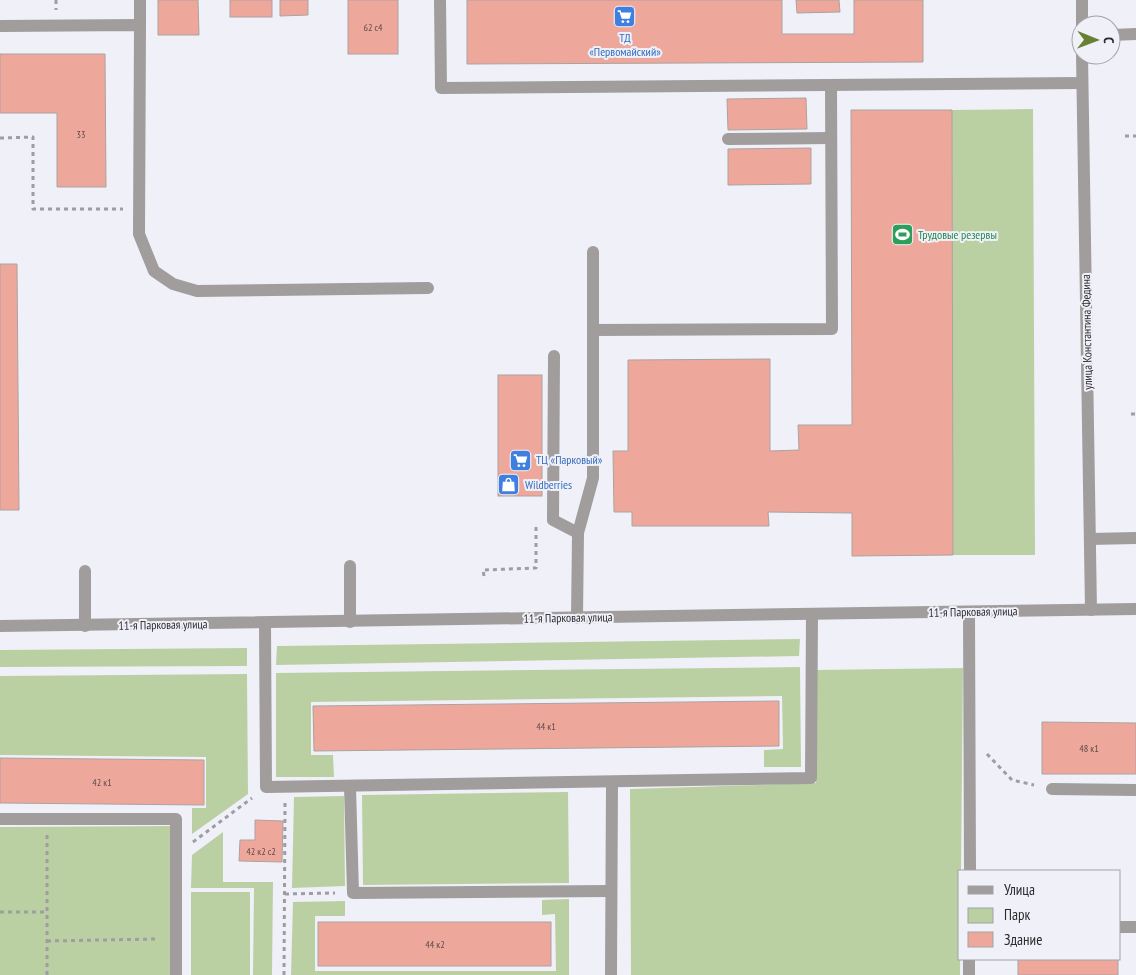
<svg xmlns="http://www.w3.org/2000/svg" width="1136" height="975" viewBox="0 0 1136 975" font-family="'PT Sans Narrow',sans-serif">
	<rect width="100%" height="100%" fill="#f0f1f8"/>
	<g fill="#bad0a3">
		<polygon points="1033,109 1035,555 953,555 952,110"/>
		<polygon points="800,639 799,656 276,665 277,646"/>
		<polygon points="247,648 247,666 0,667 0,650"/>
		<polygon points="800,667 801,767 764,767 764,750 783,749 782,696 311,702 311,755 333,755 334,777 276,777 276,673"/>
		<polygon points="963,668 960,975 631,975 630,789 816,783 816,670"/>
		<polygon points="247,674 248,794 192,834 192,808 206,808 206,757 0,755 0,676"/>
		<polygon points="568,792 569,883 363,885 362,795"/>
		<polygon points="344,796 345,886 292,888 294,797"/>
		<polygon points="171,826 172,975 0,975 0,827"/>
		<polygon points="223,832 223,882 273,882 272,975 253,975 254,888 191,888 192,855"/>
		<rect x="191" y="892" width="59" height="83"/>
		<polygon points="569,899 569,975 291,975 293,902 345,901 345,916 315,916 315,971 556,971 555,914 542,915 542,900"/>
	</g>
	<g fill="#eea89b" stroke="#aaa2a1">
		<polygon points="158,0 198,0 199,35 158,35"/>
		<rect x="230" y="0" width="42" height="17"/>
		<polygon points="280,0 308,0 308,15 280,16"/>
		<rect x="348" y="0" width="50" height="54"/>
		<polygon points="467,0 782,0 782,34 854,34 854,0 923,0 923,62 467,64"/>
		<polygon points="796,0 839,0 840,12 797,13"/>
		<polygon points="0,54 105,54 106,187 57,187 57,113 0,113"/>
		<polygon points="806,98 807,129 728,130 727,99"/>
		<polygon points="851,110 952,110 953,555 852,556 852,513 768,512 769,526 632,526 632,512 614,512 613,451 628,451 628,360 770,359 770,451 799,450 798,425 852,425"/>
		<polygon points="811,148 811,184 728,185 728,149"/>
		<polygon points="0,264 17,264 19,510 0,510"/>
		<rect x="498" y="375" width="44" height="121"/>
		<polygon points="779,701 779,746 314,751 313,706"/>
		<polygon points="1042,722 1136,723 1136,774 1042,774"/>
		<polygon points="0,758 204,760 204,805 0,803"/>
		<polygon points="255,820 283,821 282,862 239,861 240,840 255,840"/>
		<rect x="318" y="922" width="233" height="44"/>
		<rect x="1018" y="959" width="100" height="16"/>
	</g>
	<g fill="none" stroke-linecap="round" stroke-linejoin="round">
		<g stroke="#9d9da3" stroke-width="3" stroke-dasharray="4 4" stroke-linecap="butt">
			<polyline points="56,0 56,10"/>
			<polyline points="1125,136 1136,136"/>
			<polyline points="0,138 33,137 33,209 123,209"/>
			<polyline points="1131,414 1136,414"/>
			<polyline points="484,576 483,570 536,568 536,525"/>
			<polyline points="987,754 1012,780 1034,785"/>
			<polyline points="47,835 47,975"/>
			<polyline points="193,842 252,798"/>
			<polyline points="285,894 335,893"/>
			<polyline points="0,912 47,912"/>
			<polyline points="47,941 156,939"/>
			<polyline points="284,975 285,803"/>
		</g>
		<g stroke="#a19d9d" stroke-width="12">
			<polyline points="140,0 140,25"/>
			<polyline points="440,0 441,88 1082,83"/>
			<polyline points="1082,0 1082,25"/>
			<polyline points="0,26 140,25 139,234 154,271 173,284 197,291 428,288"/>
			<polyline points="1111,35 1136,34"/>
			<polyline points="1082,55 1091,610"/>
			<polyline points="728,139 831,138"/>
			<polyline points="593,252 593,330"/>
			<polyline points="554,356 553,520 578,533 577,618"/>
			<polyline points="578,533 593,478 593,330 832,329 831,85"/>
			<polyline points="1090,539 1136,538"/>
			<polyline points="969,613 970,871"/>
			<polyline points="350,622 350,566"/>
			<polyline points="265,624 266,787 811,778 812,614"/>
			<polyline points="0,626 1136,609"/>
			<polyline points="85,626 85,571"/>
			<polyline points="350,787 353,893 611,891"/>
			<polyline points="1052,789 1136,790"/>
			<polyline points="0,819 176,819 176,975"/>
			<polyline points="1120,927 1136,927"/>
			<polyline points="611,975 612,782"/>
			<polyline points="969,975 969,959"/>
		</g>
	</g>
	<defs>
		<symbol id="supermarket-square" viewBox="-11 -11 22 22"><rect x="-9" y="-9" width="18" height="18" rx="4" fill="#3f7fe0" stroke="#f0f1f8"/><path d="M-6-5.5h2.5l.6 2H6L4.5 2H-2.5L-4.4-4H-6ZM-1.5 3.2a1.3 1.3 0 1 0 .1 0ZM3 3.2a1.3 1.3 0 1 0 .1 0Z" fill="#fff"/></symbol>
		<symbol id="stadium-square" viewBox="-11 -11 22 22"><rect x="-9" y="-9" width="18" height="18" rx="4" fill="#2e9e5b" stroke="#f0f1f8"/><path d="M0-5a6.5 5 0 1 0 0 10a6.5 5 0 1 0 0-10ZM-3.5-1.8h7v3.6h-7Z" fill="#fff"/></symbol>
		<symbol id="shop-square" viewBox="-11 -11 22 22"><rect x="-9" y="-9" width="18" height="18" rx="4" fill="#3f7fe0" stroke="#f0f1f8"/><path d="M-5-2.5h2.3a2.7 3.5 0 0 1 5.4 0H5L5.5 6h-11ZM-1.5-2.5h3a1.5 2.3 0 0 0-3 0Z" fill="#fff"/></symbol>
	</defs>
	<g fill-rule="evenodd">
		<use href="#supermarket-square" x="612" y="4" width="25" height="25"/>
		<use href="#stadium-square" x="890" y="222" width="25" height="25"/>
		<use href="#supermarket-square" x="508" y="448" width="25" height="25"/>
		<use href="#shop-square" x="496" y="472" width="25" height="25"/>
	</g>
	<g text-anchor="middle" stroke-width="4" stroke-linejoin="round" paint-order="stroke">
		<g font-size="10" fill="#5c4a49">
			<text x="373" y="31">62 c4</text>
			<text x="81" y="138">33</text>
			<text x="546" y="730">44 к1</text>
			<text x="1089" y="752">48 к1</text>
			<text x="102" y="786">42 к1</text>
			<text x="261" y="855">42 к2 с2</text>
			<text x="435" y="948">44 к2</text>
		</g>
		<g font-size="12" fill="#366cbe" stroke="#f0f1f8" text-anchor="start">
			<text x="625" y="42" text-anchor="middle">ТД<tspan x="625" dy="14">«Первомайский»</tspan></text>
			<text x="536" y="464">ТЦ «Парковый»</text>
			<text x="525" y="489">Wildberries</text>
		</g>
		<g font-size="12" fill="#27864d" stroke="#f0f1f8" text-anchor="start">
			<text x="918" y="239">Трудовые резервы</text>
		</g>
		<g font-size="12" fill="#2b2b2e" stroke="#f0f1f8">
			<text transform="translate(1087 332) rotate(-91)" y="4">улица Константина Федина</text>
			<text transform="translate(973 612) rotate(-1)" y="4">11-я Парковая улица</text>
			<text transform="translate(568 618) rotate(-1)" y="4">11-я Парковая улица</text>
			<text transform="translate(163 625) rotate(-1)" y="4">11-я Парковая улица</text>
		</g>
	</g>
	<rect x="958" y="870" width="162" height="90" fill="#f0f1f8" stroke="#a1a2a7"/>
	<rect x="968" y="886" width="25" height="8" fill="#a19d9d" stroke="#a1a2a7"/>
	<text x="1004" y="895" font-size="15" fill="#2b2b2e">Улица</text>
	<rect x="968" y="908" width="25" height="15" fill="#bad0a3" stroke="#a1a2a7"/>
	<text x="1004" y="920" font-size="15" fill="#2b2b2e">Парк</text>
	<rect x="968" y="932" width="25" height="15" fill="#eea89b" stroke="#a1a2a7"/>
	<text x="1004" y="945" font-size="15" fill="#2b2b2e">Здание</text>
	<g transform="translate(1096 40) rotate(91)"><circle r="24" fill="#f0f1f8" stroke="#a1a2a7"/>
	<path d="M0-4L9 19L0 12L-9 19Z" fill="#698032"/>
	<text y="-8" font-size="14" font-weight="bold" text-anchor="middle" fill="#2b2b2e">С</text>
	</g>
</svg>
